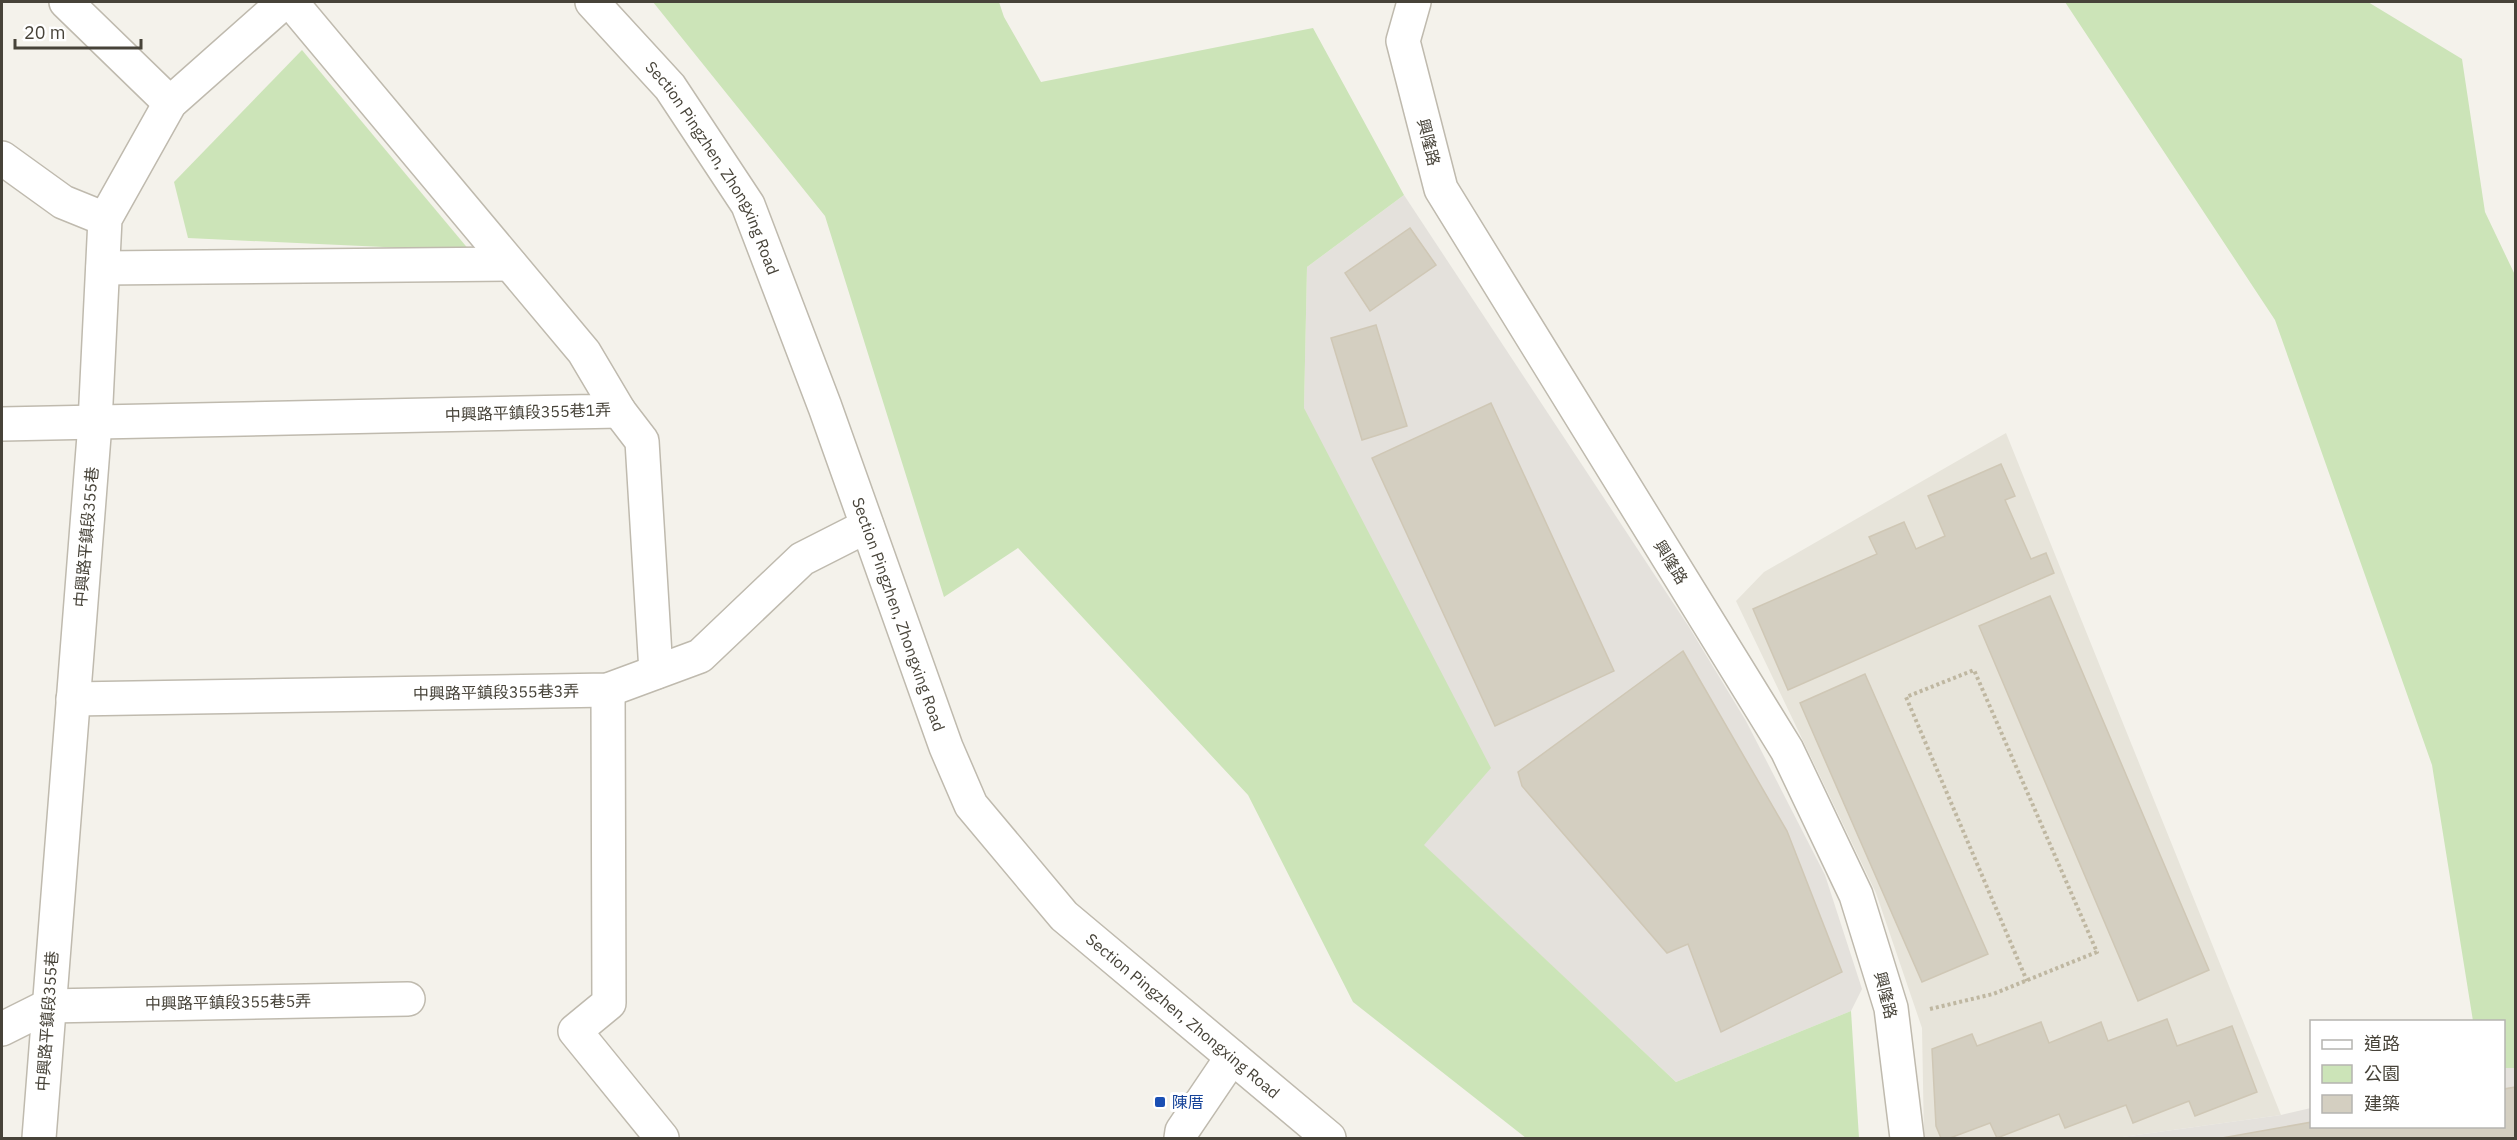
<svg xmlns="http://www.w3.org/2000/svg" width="2517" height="1140" viewBox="0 0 2517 1140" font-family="'IBM Plex Sans','Noto Sans TC',sans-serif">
	<rect width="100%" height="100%" fill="#f4f2eb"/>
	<polygon fill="#e7e4da" points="2006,433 2281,1115 2115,1138 1924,1138 1922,1028 1876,893 1736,601 1764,572"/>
	<g fill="#e4e1dc">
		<polygon points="1404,195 1689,627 1746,721 1825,875 1862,989 1851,1011 1676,1082 1423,845 1304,408 1307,267"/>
		<polygon points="2504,1068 2515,1068 2515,1138 2115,1138 2281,1115 2311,1108 2312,1126 2504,1126"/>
	</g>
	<g fill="#cce4b8">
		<polygon points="653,2 999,2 1004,17 1041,82 1313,28 1404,195 1307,267 1304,408 1491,768 1424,845 1676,1082 1851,1011 1859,1138 1526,1138 1353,1002 1248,795 1018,548 944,597 825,216"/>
		<polygon points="2065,2 2368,2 2462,59 2485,212 2515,275 2515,1068 2504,1068 2504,1022 2473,1021 2432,765 2275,320"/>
		<polygon points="302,50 470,251 188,238 174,182"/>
	</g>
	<g fill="#d4cfc1" stroke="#cfc7b5" stroke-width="1.5">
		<polygon points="1410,228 1436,265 1370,311 1345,273"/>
		<polygon points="1376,325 1407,426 1362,440 1331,338"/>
		<polygon points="1491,403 1614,671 1495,726 1372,458"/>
		<polygon points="2001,464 2015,496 2005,500 2031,559 2046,553 2054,573 1788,690 1753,609 1877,554 1869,537 1904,522 1916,549 1945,536 1928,496"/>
		<polygon points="2050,596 2209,970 2138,1001 1979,626"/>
		<polygon points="1683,651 1787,831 1842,972 1721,1032 1688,944 1667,953 1522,786 1518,772"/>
		<polygon points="1865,674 1988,954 1922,982 1800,703"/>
		<polygon points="2167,1019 2177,1046 2232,1026 2257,1092 2195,1116 2189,1101 2133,1123 2126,1105 2065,1128 2059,1114 1997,1138 1990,1123 1950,1138 1941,1138 1936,1126 1932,1049 1972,1034 1977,1046 2041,1022 2049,1043 2101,1022 2108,1041"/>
		<polygon points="2516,1087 2516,1138 2222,1138 2312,1122 2312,1126 2504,1126 2504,1089"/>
	</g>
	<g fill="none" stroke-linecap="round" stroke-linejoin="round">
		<defs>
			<g id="minor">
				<polyline points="66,2 170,103"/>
				<path id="s1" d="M592,2l78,85 78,118 77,202 121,340 25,58 93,111 265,222"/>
				<polyline points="1414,2 1403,41 1441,189 1787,750 1856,895 1891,1008 1907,1138"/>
				<polyline points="2,158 63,202 105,219"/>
				<polyline points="103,268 510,264"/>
				<polyline points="619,411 642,441 656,672"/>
				<polyline points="2,424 619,411 584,352 291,2"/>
				<polyline points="608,690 609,1003 575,1031 662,1138"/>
				<polyline points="73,699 608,690 700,656 802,559 867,526"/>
				<polyline points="2,1029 48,1006 408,999"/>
				<polyline points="39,1138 95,423 105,219 170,103 284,2"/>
				<polyline points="1181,1138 1182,1131 1232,1057"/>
			</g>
		</defs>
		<use href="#minor" stroke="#bfbaae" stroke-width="36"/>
		<polyline stroke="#bfb7a1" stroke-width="4" stroke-dasharray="3 3" stroke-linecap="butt" points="1930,1009 1993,994 2097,952 1974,670 1906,697 2027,981"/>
		<use href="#minor" stroke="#fff" stroke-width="33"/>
	</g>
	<rect fill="#1a4fb4" stroke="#fff" stroke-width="2" x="1154" y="1096" width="12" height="12" rx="3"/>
	<g text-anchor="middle" stroke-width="6" stroke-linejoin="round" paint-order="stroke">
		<g font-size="16" fill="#474339" stroke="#fff">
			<text transform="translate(1429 142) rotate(76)" y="6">興隆路</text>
			<text dy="6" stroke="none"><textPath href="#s1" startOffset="207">Section Pingzhen, Zhongxing Road</textPath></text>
			<text transform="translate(528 412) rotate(-2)" y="6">中興路平鎮段355巷1弄</text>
			<text transform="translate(86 537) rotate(-85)" y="6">中興路平鎮段355巷</text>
			<text transform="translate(1671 562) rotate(58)" y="6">興隆路</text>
			<text dy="6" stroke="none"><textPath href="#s1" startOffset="693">Section Pingzhen, Zhongxing Road</textPath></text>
			<text transform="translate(496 692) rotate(-1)" y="6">中興路平鎮段355巷3弄</text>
			<text transform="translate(1886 995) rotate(76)" y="6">興隆路</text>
			<text transform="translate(228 1002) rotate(-1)" y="6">中興路平鎮段355巷5弄</text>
			<text dy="6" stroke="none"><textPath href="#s1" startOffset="1197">Section Pingzhen, Zhongxing Road</textPath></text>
			<text transform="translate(47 1021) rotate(-86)" y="6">中興路平鎮段355巷</text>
		</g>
		<g font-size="16" fill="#164399" stroke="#fff" text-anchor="start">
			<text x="1172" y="1108">陳厝</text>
		</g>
	</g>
	<rect width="2517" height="1140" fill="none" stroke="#474339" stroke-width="6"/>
	<rect x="2310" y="1020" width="195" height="108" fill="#ffffff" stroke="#b5b4b0" stroke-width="1.5"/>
	<rect x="2322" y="1040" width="30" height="9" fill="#ffffff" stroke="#b5b4b0" stroke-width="1.5"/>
	<text x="2364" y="1050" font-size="18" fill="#474339">道路</text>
	<rect x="2322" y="1065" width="30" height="18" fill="#cce4b8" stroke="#b5b4b0" stroke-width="1.5"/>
	<text x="2364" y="1080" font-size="18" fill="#474339">公園</text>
	<rect x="2322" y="1095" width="30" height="18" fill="#d4cfc1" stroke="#b5b4b0" stroke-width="1.5"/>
	<text x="2364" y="1110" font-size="18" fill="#474339">建築</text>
	<path d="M15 39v9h126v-9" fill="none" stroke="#474339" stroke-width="3"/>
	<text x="24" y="39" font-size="18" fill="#474339" stroke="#ffffff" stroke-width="4.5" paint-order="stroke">20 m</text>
</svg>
